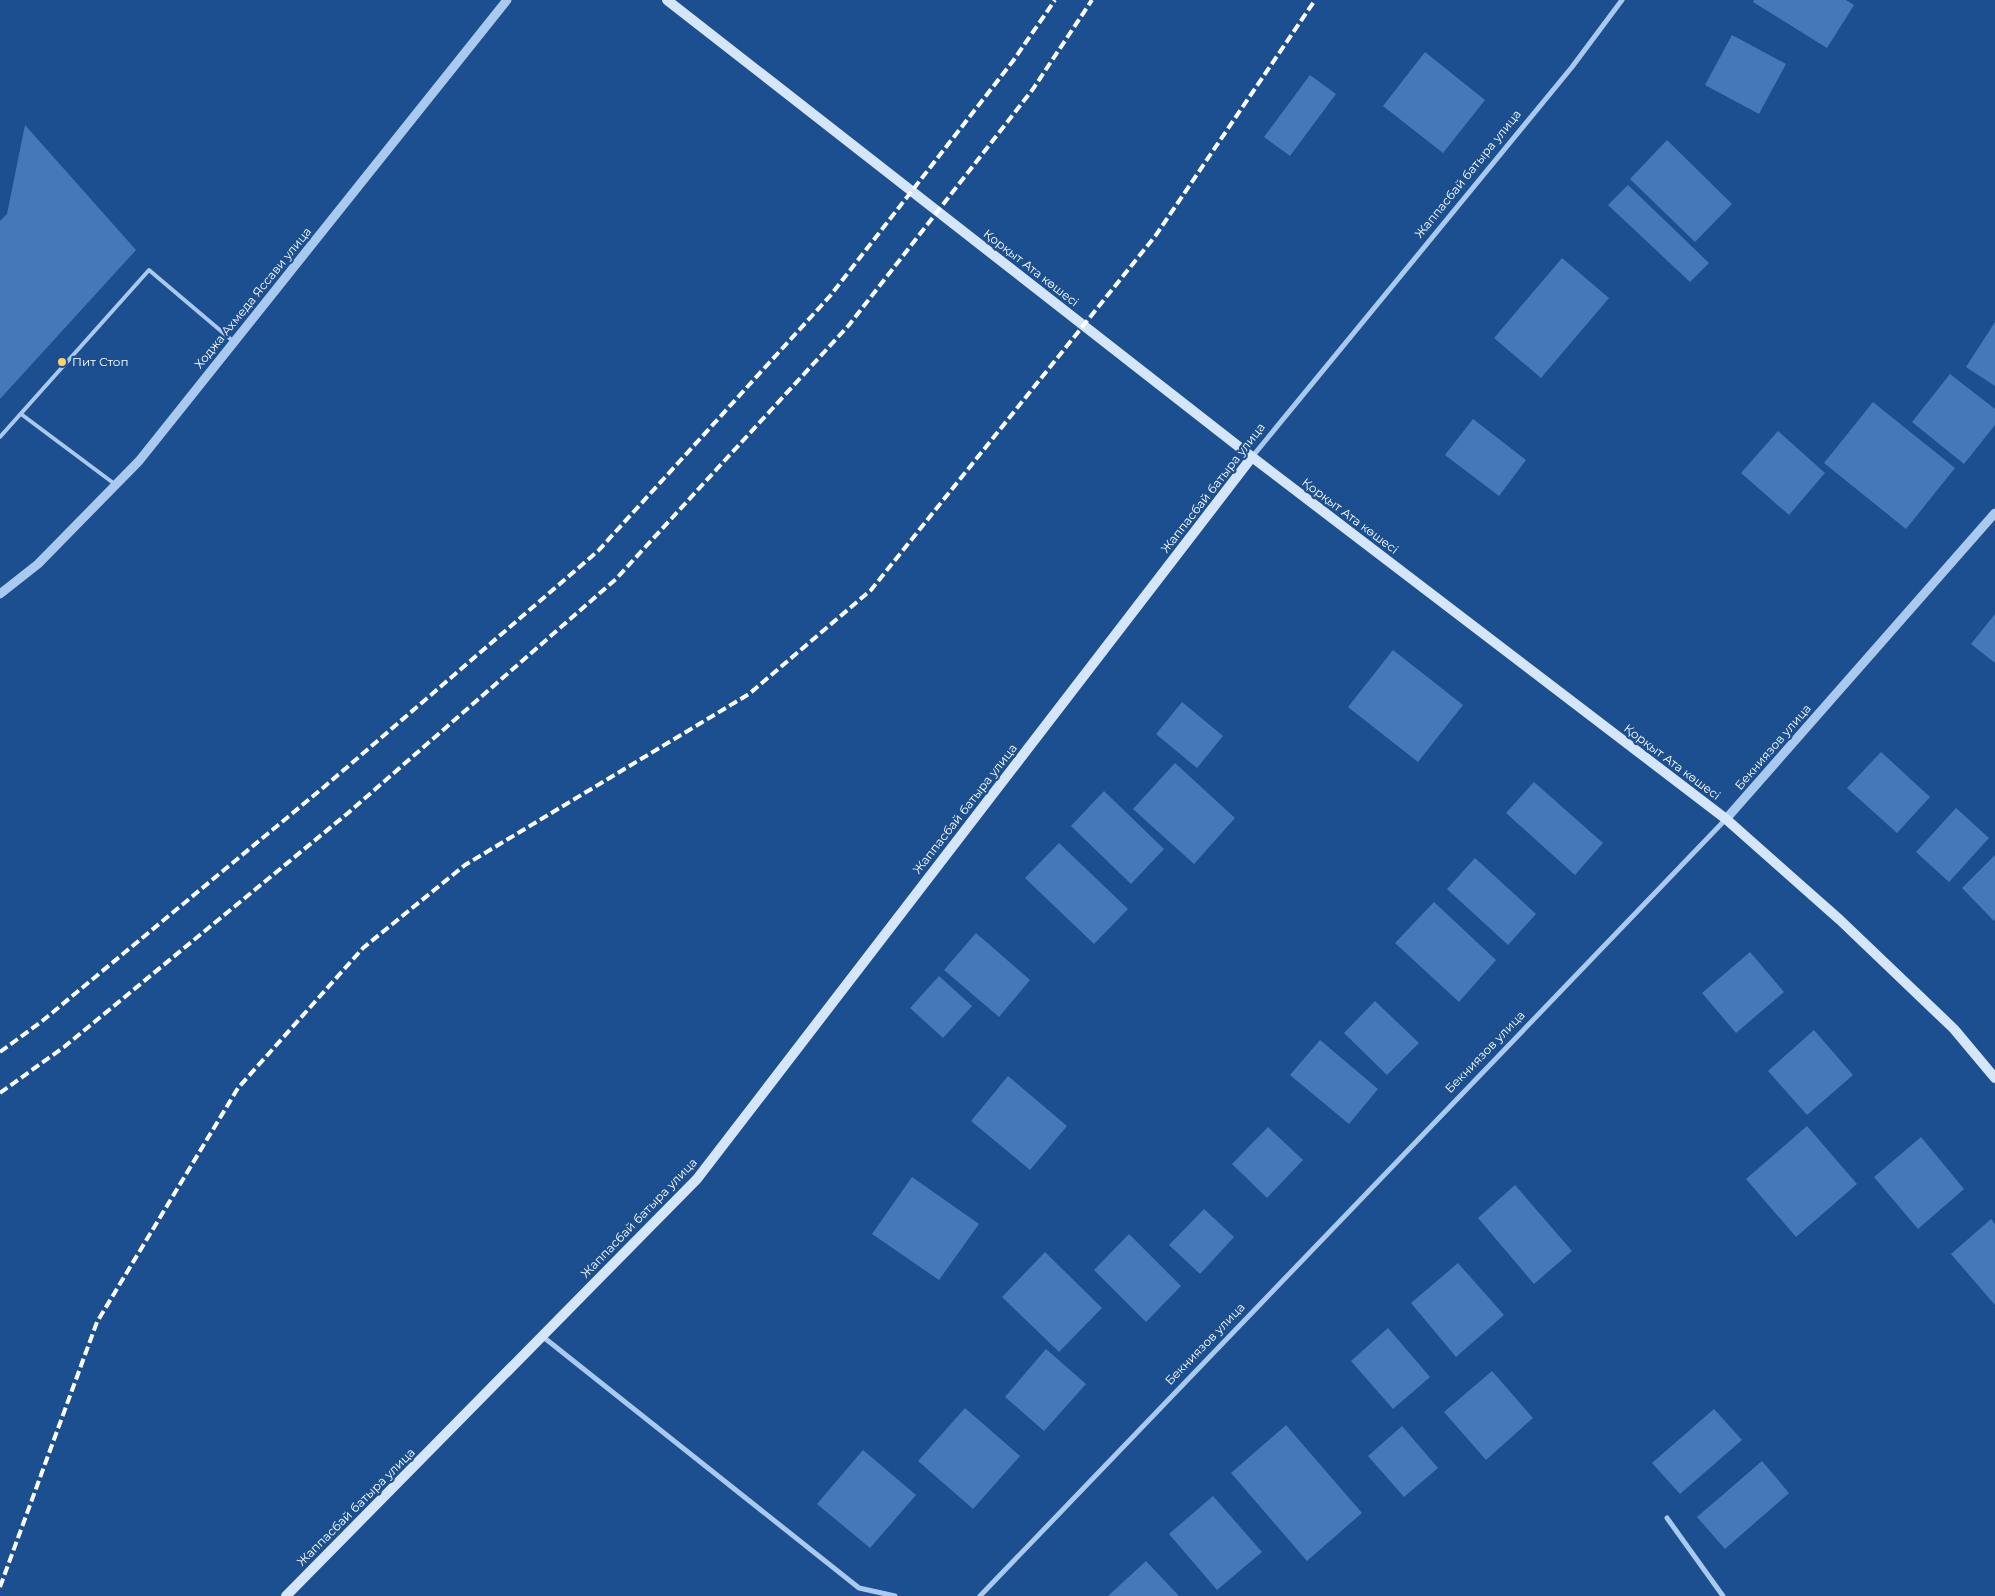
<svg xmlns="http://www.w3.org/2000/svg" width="1995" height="1596" viewBox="0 0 1995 1596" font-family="Montserrat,sans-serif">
	<rect width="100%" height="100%" fill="#1b4f8f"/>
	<g fill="#4478b7">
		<polygon points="1754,0 1846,0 1854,5 1827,48 1753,2"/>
		<polygon points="1732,35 1786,64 1759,114 1705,85"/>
		<polygon points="1425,52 1485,100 1443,153 1383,106"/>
		<polygon points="1310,75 1336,94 1290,156 1264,137"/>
		<polygon points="25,125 136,250 0,399 0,221 7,214"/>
		<polygon points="1667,140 1732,204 1695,242 1630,179"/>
		<polygon points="1628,185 1709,263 1690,282 1608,205"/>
		<polygon points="1562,258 1609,298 1541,378 1494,338"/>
		<polygon points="1995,322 1995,386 1966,367"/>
		<polygon points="1950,374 1995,409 1995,425 1964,464 1912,422"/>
		<polygon points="1873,402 1955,468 1906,529 1824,463"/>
		<polygon points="1473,419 1526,460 1499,496 1445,455"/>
		<polygon points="1778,431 1825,473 1789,515 1741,473"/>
		<polygon points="1995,614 1995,663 1971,644"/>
		<polygon points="1393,650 1463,705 1418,762 1348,707"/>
		<polygon points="1182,702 1223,736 1197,768 1156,734"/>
		<polygon points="1881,752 1930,797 1897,833 1847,788"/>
		<polygon points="1175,763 1235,818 1194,864 1133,809"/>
		<polygon points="1534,782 1603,843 1575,875 1506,813"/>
		<polygon points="1104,791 1164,849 1131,884 1071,826"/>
		<polygon points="1956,808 1989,838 1949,882 1916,852"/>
		<polygon points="1059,843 1128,909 1094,944 1025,878"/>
		<polygon points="1995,855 1995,920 1994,921 1962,888"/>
		<polygon points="1475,858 1536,914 1508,945 1447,889"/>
		<polygon points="1434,902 1496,960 1459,1002 1395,943"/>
		<polygon points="976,933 1030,980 999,1017 944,970"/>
		<polygon points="1750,952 1784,992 1736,1033 1702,993"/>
		<polygon points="939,976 972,1006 943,1038 910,1008"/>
		<polygon points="1375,1001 1419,1043 1387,1075 1344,1033"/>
		<polygon points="1814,1030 1853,1075 1807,1115 1768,1071"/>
		<polygon points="1320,1040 1378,1089 1349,1124 1290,1075"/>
		<polygon points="1008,1076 1067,1126 1030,1170 971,1121"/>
		<polygon points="1807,1126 1857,1184 1796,1237 1746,1179"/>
		<polygon points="1268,1127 1303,1160 1267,1198 1232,1164"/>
		<polygon points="1921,1137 1964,1189 1918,1229 1874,1177"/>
		<polygon points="912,1177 979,1224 939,1280 872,1234"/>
		<polygon points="1515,1185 1572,1251 1534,1284 1478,1218"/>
		<polygon points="1204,1209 1234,1237 1200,1274 1169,1245"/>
		<polygon points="1991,1219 1995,1224 1995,1305 1951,1254"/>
		<polygon points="1129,1234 1181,1286 1146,1322 1094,1270"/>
		<polygon points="1045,1252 1102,1308 1059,1352 1002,1297"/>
		<polygon points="1458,1263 1504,1315 1456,1357 1411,1303"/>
		<polygon points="1388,1328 1430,1377 1393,1409 1351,1361"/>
		<polygon points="1046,1349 1086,1384 1044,1431 1005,1397"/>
		<polygon points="1492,1371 1533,1418 1486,1460 1444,1412"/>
		<polygon points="965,1408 1020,1456 973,1509 918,1461"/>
		<polygon points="1714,1409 1742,1440 1680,1494 1652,1463"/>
		<polygon points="1286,1425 1362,1513 1307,1561 1231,1473"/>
		<polygon points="1402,1426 1438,1468 1404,1497 1368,1456"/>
		<polygon points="863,1450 916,1495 870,1548 817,1504"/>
		<polygon points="1762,1461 1789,1493 1725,1549 1697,1517"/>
		<polygon points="1213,1496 1262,1552 1217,1590 1169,1534"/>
		<polygon points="1146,1561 1179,1596 1108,1596"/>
	</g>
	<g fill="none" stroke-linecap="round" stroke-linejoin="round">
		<g stroke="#a9c9ee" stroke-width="4">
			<polyline points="21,414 116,485"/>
			<polyline points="0,437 149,270 234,342"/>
		</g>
		<g stroke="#a9c9ee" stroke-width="5">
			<polyline points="1252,457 1572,67 1622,0"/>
			<polyline points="542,1336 859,1588 895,1596"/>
			<polyline points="1667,1518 1723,1596"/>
			<polyline points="980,1596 1726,819"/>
		</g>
		<g stroke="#a9c9ee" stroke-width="9">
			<polyline points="0,594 38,564 139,461 507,0"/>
			<polyline points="1726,819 1995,513"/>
		</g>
		<g stroke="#d6e6fa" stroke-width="10">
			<polyline points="667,0 1252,457 1726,819 1840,920 1954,1029 1995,1078"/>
			<polyline points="286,1596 697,1179 1252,457"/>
		</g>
		<g stroke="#fff" stroke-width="4" stroke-dasharray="9 4" stroke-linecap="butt">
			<polyline points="0,1052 41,1022 324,787 598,551 830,296 1013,61 1055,0"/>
			<polyline points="0,1093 64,1047 348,813 616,579 849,325 1033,89 1092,0"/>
			<polyline points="0,1587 97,1322 238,1088 363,948 465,865 749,694 871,590 1156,235 1315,0"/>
		</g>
	</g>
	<circle fill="#ffd166" stroke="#1b4f8f" stroke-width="2" cx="62" cy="362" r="5"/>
	<g text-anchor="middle" stroke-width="4.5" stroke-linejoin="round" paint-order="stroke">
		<g font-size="12" fill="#fff" stroke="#1b4f8f">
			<text transform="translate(1468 174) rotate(-51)" y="4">Жаппасбай батыра улица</text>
			<text transform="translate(1031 268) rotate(38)" y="4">Қорқыт Ата көшесі</text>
			<text transform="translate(253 298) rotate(-51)" y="4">Ходжа Ахмеда Яссави улица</text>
			<text transform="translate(1213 488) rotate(-52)" y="4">Жаппасбай батыра улица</text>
			<text transform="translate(1350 516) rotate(37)" y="4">Қорқыт Ата көшесі</text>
			<text transform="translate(1773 747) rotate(-49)" y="4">Бекниязов улица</text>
			<text transform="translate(1672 762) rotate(37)" y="4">Қорқыт Ата көшесі</text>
			<text transform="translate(965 809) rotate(-52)" y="4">Жаппасбай батыра улица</text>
			<text transform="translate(1485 1052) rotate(-46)" y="4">Бекниязов улица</text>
			<text transform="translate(639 1218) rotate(-46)" y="4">Жаппасбай батыра улица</text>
			<text transform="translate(1205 1344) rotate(-46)" y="4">Бекниязов улица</text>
			<text transform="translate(356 1507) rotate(-45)" y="4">Жаппасбай батыра улица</text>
		</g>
		<g font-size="12" fill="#fff" stroke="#1b4f8f" text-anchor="start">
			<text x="72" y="366">Пит Стоп</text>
		</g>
	</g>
</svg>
